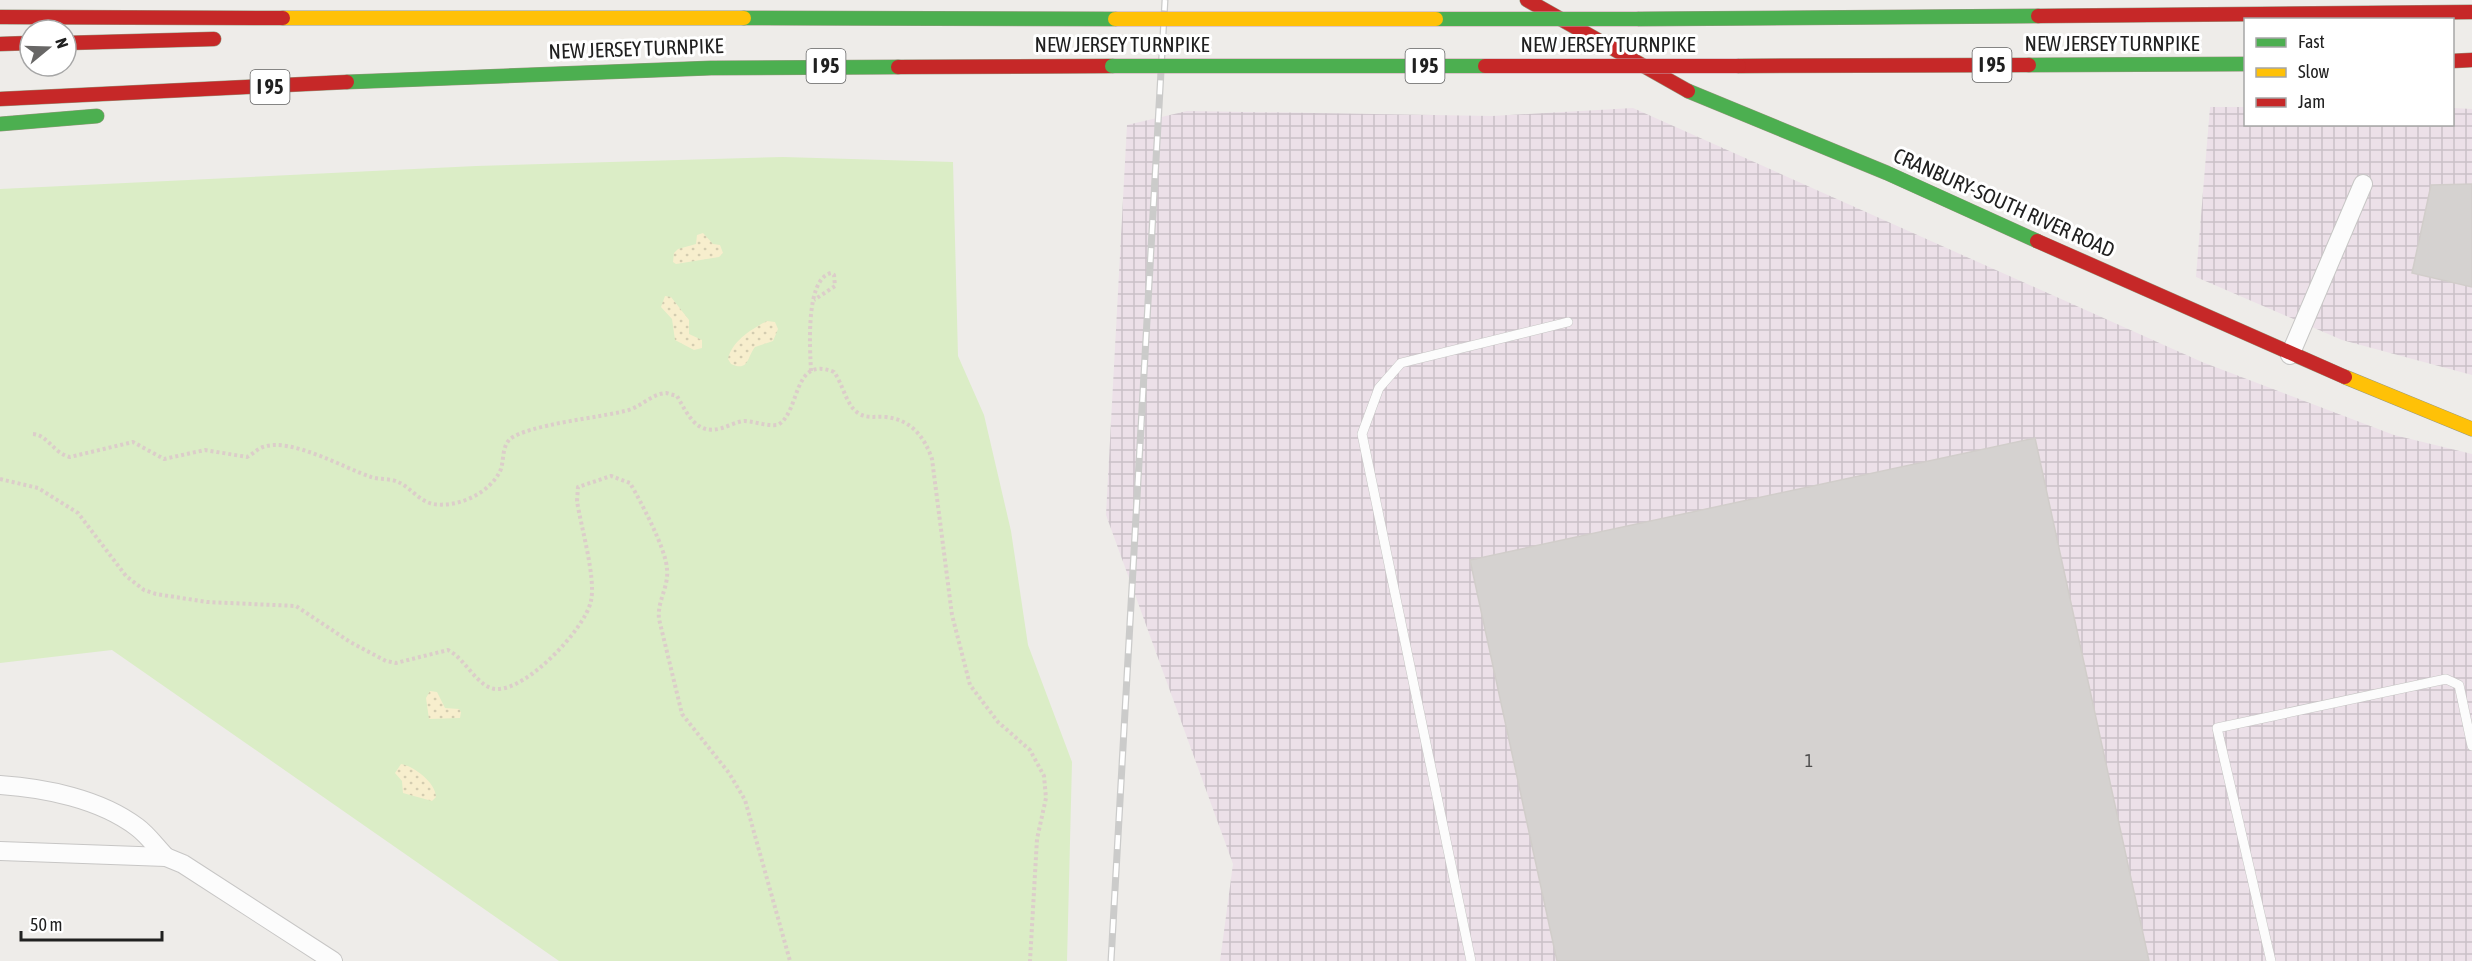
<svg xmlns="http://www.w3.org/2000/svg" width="2472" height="961" viewBox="0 0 2472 961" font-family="'Asap Condensed',sans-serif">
	<defs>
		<pattern id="industrial-grid" width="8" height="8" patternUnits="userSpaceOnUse" patternTransform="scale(1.5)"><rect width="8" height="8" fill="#ece0e8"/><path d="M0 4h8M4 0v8" fill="none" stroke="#cac0c7"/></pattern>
		<pattern id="sand-dots" width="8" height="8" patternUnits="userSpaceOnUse" patternTransform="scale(1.5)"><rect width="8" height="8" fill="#f7eecd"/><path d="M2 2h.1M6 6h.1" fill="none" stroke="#d3ccb0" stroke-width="1.8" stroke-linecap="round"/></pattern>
	</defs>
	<rect width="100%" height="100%" fill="#eeece9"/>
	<g fill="url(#industrial-grid)">
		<polygon points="2210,107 2245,107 2246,124 2452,124 2453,108 2472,109 2472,375 2342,340 2196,277"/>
		<polygon points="1633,108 2202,362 2394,435 2472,454 2472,961 1220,961 1233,864 1106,515 1127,125 1187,111 1492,116"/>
	</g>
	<polygon fill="#dbedc6" points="783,157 953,162 958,356 984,415 1011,531 1028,645 1072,762 1067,961 559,961 112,650 0,663 0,189 476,166"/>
	<g fill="url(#sand-dots)">
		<polygon points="703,233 713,244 720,245 723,253 719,257 676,264 673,262 674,253 678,249 696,244 697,235"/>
		<polygon points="665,296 671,297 689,320 689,334 702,340 702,348 694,350 675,340 672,319 661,307"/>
		<path d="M767,321l8,1 3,7 -5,12 -18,6c-8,10 -6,25 -24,17l-3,-5c4,-18 24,-30 39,-38z"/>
		<polygon points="430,691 437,692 445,708 459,709 461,712 460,718 429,719 426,698"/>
		<path d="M401,764c13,2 35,19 35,33l-4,4 -29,-8 -1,-12 -7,-8z"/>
	</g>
	<g fill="#d5d2d0" stroke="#d1cdca" stroke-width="1.5">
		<polygon points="2472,184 2472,287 2412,273 2431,185"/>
		<polygon points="2035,438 2149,961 1557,961 1470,560"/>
	</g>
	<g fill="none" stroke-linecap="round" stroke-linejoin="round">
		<defs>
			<g id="lane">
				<polyline points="1471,961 1362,434 1379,388 1401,363 1568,322"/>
				<polyline points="2271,961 2217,728 2446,679 2459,685 2472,746"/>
			</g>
			<g id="street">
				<polyline points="2290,355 2363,184"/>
				<path d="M0,785c45,3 100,14 137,42 11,8 20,21 29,30"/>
				<polyline points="0,851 166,857 183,864 333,961"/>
			</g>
			<g id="fast">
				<polyline points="744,18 1115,19"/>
				<polyline points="1639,19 2038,16"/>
				<polyline points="2029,65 2246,64"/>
				<polyline points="347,82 711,68 898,67"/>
				<polyline points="1688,91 1887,173 2037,241"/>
				<polyline points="0,124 97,116"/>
			</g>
			<g id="slow">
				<polyline points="283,18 744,18"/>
				<polyline points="2345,377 2472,429"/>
			</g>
			<g id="jam">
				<polyline points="1527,0 1688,91"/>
				<polyline points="2038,16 2472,12"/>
				<polyline points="0,17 283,18"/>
				<polyline points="66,43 214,39"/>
				<polyline points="0,44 30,43"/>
				<polyline points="2452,61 2472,60"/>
				<polyline points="1739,66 2029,65"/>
				<polyline points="898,67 1112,66"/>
				<polyline points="0,99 347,82"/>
				<polyline points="2037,241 2345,377"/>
			</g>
		</defs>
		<use href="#lane" stroke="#c7c6c5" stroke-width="10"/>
		<use href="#street" stroke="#c7c6c5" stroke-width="20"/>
		<use href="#fast" stroke="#97987f" stroke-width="15"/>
		<use href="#slow" stroke="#97987f" stroke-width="15"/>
		<use href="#jam" stroke="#97987f" stroke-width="15"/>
		<g stroke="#dccdca" stroke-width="4" stroke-dasharray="3 3" stroke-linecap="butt">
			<path d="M811,371c-1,-22 -6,-92 20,-98l3,2 1,11 -21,14"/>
			<path d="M33,434c15,1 20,19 37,23l63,-15 31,17 41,-9 42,7c6,-3 10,-8 16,-10 28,-10 81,21 108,30 8,3 19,1 27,5 12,5 21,19 35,22 25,4 58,-11 68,-35 3,-10 1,-22 9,-30 17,-14 92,-22 115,-28 15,-3 26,-17 41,-18l11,3c11,19 20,40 45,32 7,-2 16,-7 23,-7 12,1 20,5 33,4 23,-14 14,-70 56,-53 9,12 12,33 24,41 9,6 18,3 28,4 25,3 38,19 46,42l20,156 18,70 28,37 32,28 14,26 2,22 -9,41 -7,122"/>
			<path d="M0,479l38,9 40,25 48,63 18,14 12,4 51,8 89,4 54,36 36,19 10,2 52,-13c18,9 30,39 49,39 30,1 88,-60 94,-88 5,-24 -10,-74 -14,-100l1,-14 33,-11 19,7c11,19 36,66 37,86 2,18 -10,32 -8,50l23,95 47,59 16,27 45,161"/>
		</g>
		<use href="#lane" stroke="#fcfcfc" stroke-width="9"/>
		<use href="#street" stroke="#fcfcfc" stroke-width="18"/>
		<use href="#fast" stroke="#4caf50" stroke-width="14"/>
		<use href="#slow" stroke="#ffc107" stroke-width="14"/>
		<use href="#jam" stroke="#c62828" stroke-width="14"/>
		<defs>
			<polyline id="rail" points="1111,961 1165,0"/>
		</defs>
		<use href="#rail" stroke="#cbcbca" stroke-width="7"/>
		<use href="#rail" stroke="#fff" stroke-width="4.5" stroke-dasharray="14" stroke-linecap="butt"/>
		<defs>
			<g id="fast-bridge">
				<polyline points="1436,19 1639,19"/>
				<polyline points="1112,66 1485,66"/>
			</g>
			<polyline id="slow-bridge" points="1115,19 1436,19"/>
			<polyline id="jam-bridge" points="1485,66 1739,66"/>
		</defs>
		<use href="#fast-bridge" stroke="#c59eaa" stroke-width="15" stroke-linecap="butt"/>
		<use href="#slow-bridge" stroke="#c59eaa" stroke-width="15" stroke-linecap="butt"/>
		<use href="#jam-bridge" stroke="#c59eaa" stroke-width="15" stroke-linecap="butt"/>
		<use href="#fast-bridge" stroke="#4caf50" stroke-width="14"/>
		<use href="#slow-bridge" stroke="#ffc107" stroke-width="14"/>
		<use href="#jam-bridge" stroke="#c62828" stroke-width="14"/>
	</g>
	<g text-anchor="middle" stroke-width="6" stroke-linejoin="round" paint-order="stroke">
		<g font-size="18" fill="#4d4c4c">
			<text x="1809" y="767">1</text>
		</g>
		<g fill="#fff" stroke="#636363" stroke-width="1.5">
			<rect x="1972.5" y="48" width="39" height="34" rx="4.5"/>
			<rect x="806.5" y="49" width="39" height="34" rx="4.5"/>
			<rect x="1405.5" y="49" width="39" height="34" rx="4.5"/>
			<rect x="250.5" y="70" width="39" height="34" rx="4.5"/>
		</g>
		<g font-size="20" font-weight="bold" fill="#202020">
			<text x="1992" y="72">I 95</text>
			<text x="826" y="73">I 95</text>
			<text x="1425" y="73">I 95</text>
			<text x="270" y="94">I 95</text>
		</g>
		<g font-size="21" fill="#202020" stroke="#fff">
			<text x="2112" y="51">NEW JERSEY TURNPIKE</text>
			<text x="1122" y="52">NEW JERSEY TURNPIKE</text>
			<text x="1608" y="52">NEW JERSEY TURNPIKE</text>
			<text transform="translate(636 49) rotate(-2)" y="7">NEW JERSEY TURNPIKE</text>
			<text transform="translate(2004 203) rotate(24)" y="7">CRANBURY-SOUTH RIVER ROAD</text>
		</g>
	</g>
	<rect x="2244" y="18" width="210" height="108" fill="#ffffff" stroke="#a6a6a6" stroke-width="1.5"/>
	<rect x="2256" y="38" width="30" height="9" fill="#4caf50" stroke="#a6a6a6" stroke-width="1.5"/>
	<text x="2298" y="48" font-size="18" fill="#202020">Fast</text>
	<rect x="2256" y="68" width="30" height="9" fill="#ffc107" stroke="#a6a6a6" stroke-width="1.5"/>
	<text x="2298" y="78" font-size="18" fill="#202020">Slow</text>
	<rect x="2256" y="98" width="30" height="9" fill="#c62828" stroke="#a6a6a6" stroke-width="1.5"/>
	<text x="2298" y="108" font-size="18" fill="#202020">Jam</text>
	<g transform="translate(48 48) rotate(71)"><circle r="28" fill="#ffffff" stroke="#a6a6a6" stroke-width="1.5"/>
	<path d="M0-4.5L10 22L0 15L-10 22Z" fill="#686766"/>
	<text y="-9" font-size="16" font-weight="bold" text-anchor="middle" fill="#202020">N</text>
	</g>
	<path d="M21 931v9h141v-9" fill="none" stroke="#202020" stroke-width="3"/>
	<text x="30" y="931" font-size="18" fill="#202020" stroke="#ffffff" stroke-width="4.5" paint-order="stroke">50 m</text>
</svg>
